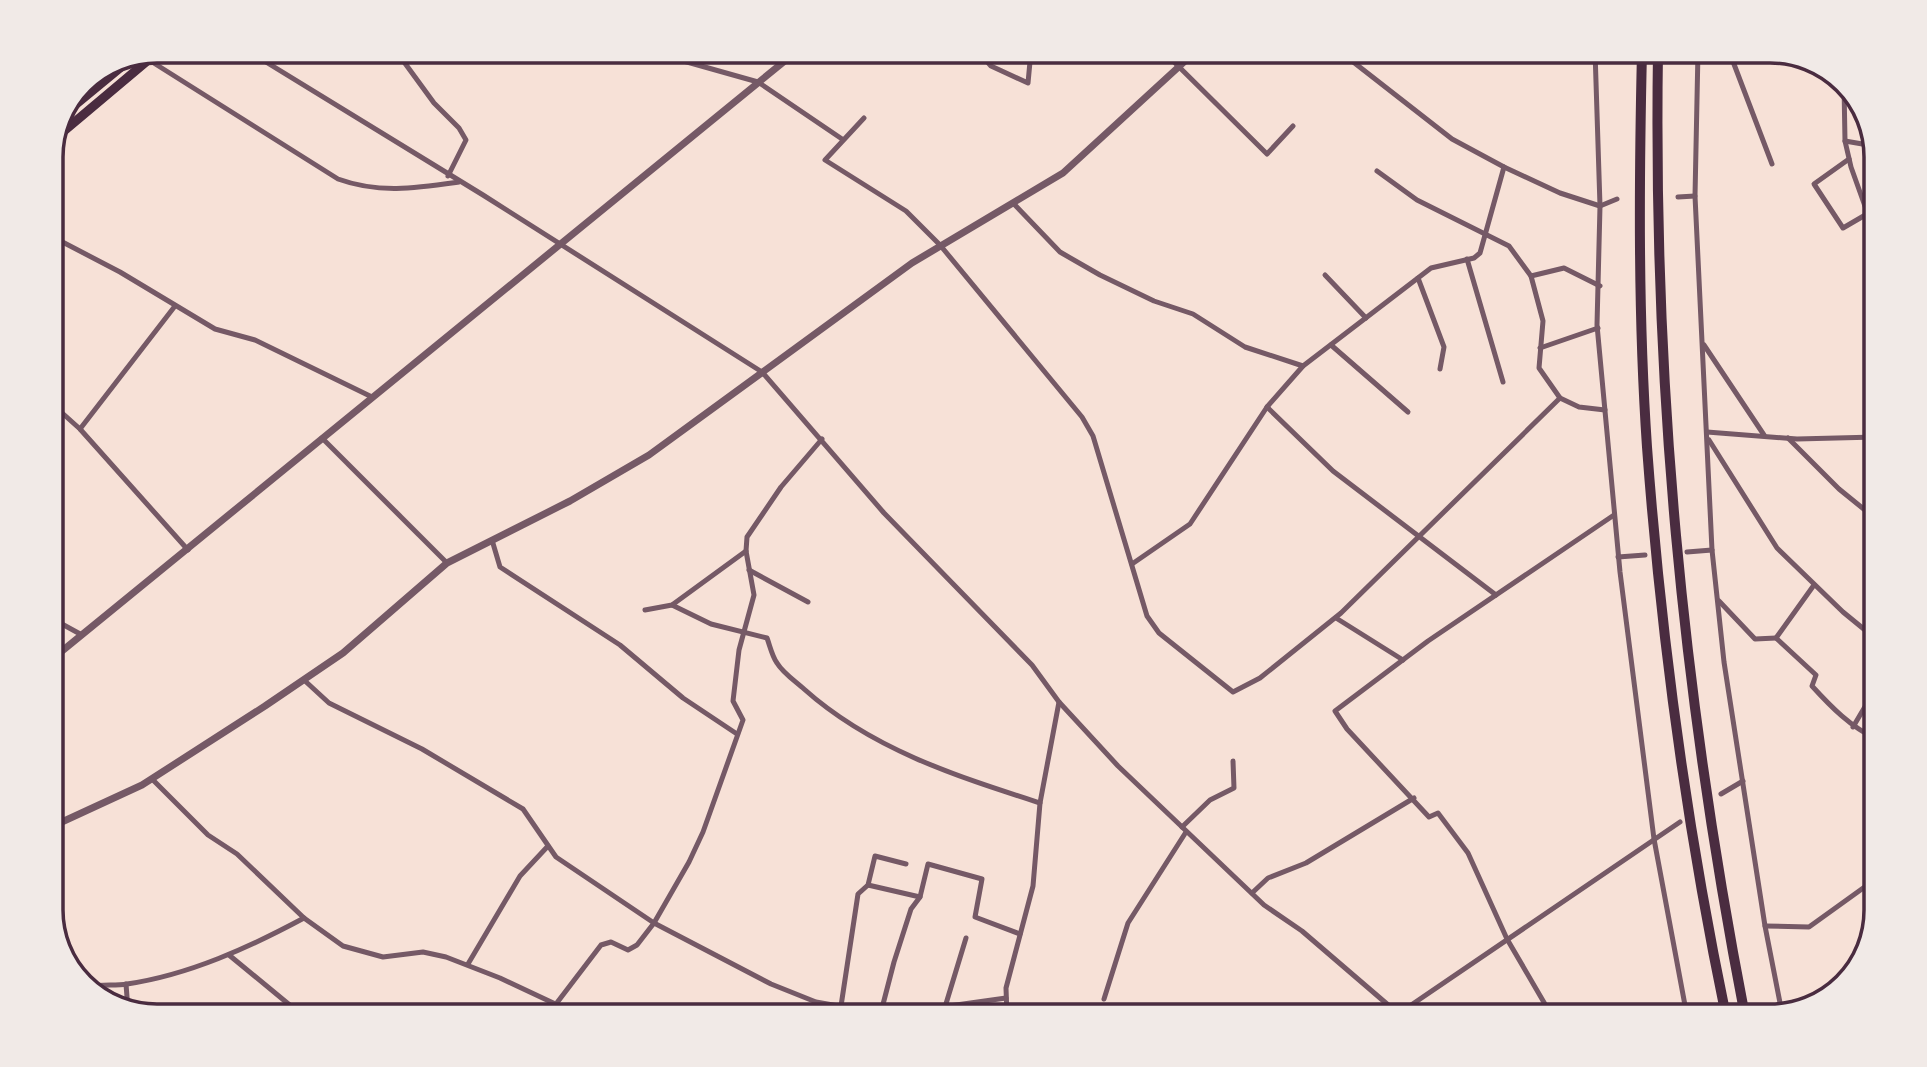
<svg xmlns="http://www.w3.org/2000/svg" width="1927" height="1067" viewBox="0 0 1927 1067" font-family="'Golos Text',sans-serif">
	<rect width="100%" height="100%" fill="#f7e1d7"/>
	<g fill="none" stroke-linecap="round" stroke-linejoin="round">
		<g stroke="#755966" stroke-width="5">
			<polyline points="248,51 483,195 762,372 884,513 1032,665 1059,702 1118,766 1264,905 1302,931 1401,1016"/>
			<polyline points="396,51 434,103 459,128 466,140 448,176"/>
			<polyline points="648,51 758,82 842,139"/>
			<polyline points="978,51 991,66 1028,83 1031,51"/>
			<polyline points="1163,51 1267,154 1293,126"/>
			<polyline points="1312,51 1352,61 1452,139 1504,167 1560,193 1600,206 1617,199"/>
			<polyline points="1595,51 1600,206 1597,325 1620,572 1654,839 1687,1016"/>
			<polyline points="1698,51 1695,196 1712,550 1724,662 1765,926 1782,1013"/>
			<polyline points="1729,51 1772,164"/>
			<path d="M149,60l189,119c41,15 79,9 121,3"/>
			<polyline points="1844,86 1845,141 1851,167 1876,237"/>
			<polyline points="864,118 825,160 906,211 940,245 1082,417 1093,436 1147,616 1159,633 1233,692 1260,678 1341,613 1560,398"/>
			<polyline points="1845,141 1874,146"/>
			<polyline points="1849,159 1814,184 1843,228 1867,214"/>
			<polyline points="51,171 61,133"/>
			<polyline points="1377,171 1417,200 1509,246 1531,276 1564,268 1600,286"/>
			<polyline points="1678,197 1695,196"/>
			<polyline points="1014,204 1060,252 1100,275 1154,301 1193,314 1245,347 1303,366"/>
			<polyline points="51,236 120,272 215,329 255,340 372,397"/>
			<polyline points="1467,259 1503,382"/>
			<polyline points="1325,275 1366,318"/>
			<polyline points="1531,276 1543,321 1539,368 1560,398 1579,407 1605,410"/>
			<polyline points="1418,278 1444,347 1440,369"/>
			<polyline points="1331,345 1408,412"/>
			<polyline points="1704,345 1764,435"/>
			<polyline points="1540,348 1598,328"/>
			<polyline points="51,403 80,429 188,550"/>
			<polyline points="1267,407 1333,471 1496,595"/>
			<polyline points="80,429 175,306"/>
			<polyline points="1707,432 1797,439 1876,437"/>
			<polyline points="322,438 447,563"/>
			<polyline points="1788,438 1839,489 1876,519"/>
			<polyline points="1709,440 1777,548 1843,612 1876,639"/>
			<polyline points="492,540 500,567 620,645 683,698 737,734"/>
			<polyline points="1687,552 1712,550"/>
			<polyline points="1618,557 1645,555"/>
			<polyline points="1132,564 1190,524 1267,407 1303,366 1431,268 1474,258 1480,253 1504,167"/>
			<polyline points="749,570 808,602"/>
			<path d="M1814,585l-38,53 40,37 -4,11c20,22 38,40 64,53"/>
			<polyline points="1719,601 1755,639 1776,638"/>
			<path d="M672,605l39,19 56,14c3,8 5,18 10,25 6,10 18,18 27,26 67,60 152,87 236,114"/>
			<polyline points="645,610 672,605 746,551"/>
			<polyline points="51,618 82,635"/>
			<polyline points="1336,618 1403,660"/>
			<polyline points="304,680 329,703 422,749 523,809 556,857 654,923 771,984 816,1002 895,1016"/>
			<polyline points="1853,727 1876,688"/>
			<polyline points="152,779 208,835 237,854 304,918 343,946 383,957 423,952 446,957 500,978 581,1016"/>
			<polyline points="1721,794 1743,781"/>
			<polyline points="1182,827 1210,800 1234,788 1233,761"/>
			<polyline points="868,885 920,897"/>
			<polyline points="1252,893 1268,878 1306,863 1414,798"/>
			<polyline points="1765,926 1809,927 1866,886 1876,865"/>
			<polyline points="229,955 303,1016"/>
			<polyline points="468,964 520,876 548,846"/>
			<polyline points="1846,979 1845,975 1856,968"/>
			<polyline points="126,984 128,1010"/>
			<path d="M89,987c13,-3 25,-1 38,-3 62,-9 123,-37 177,-66"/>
			<polyline points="1104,999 1128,923 1186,832"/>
			<polyline points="556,1004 601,945 611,942 628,950 637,945 654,923 689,862 703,832 743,720 733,701 739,650 754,595 746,551 747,537 781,487 822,439"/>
			<polyline points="841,1006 858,894 868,885 875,856 906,864"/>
			<polyline points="945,1007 966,938"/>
			<polyline points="1604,1007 1611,1016"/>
			<polyline points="1549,1011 1507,939 1468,853 1438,813 1429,817 1347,729 1335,711 1428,641 1614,515"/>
			<polyline points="881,1012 894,962 911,909 920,897 928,864 982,879 975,917 1020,934"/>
			<polyline points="892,1014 1006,998"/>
			<polyline points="1398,1014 1680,822"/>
			<polyline points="1007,1016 1006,988 1033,886 1040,803 1059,702"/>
		</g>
		<g stroke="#755966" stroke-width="7">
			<polyline points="51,660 797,51"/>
			<polyline points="51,827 142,785 265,706 343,653 447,563 570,501 649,455 912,263 1063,173 1196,51"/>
		</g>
		<g stroke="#4a2c40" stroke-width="9">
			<polyline points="69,110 126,63"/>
			<polyline points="58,136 159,51"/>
		</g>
		<g stroke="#4a2c40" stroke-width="10">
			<path d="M1642,51c-3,131 -4,264 5,396 14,190 40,382 79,569"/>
			<path d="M1658,51c-5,329 24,641 87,965"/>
		</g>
	</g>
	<path d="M0 0H1927V1067H0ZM157 63H1770A94 94 0 0 1 1864 157V910A94 94 0 0 1 1770 1004H157A94 94 0 0 1 63 910V157A94 94 0 0 1 157 63Z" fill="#f1eae7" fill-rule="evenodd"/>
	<path fill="none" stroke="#4a2c40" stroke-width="3.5" d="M157 63H1770A94 94 0 0 1 1864 157V910A94 94 0 0 1 1770 1004H157A94 94 0 0 1 63 910V157A94 94 0 0 1 157 63Z"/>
</svg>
